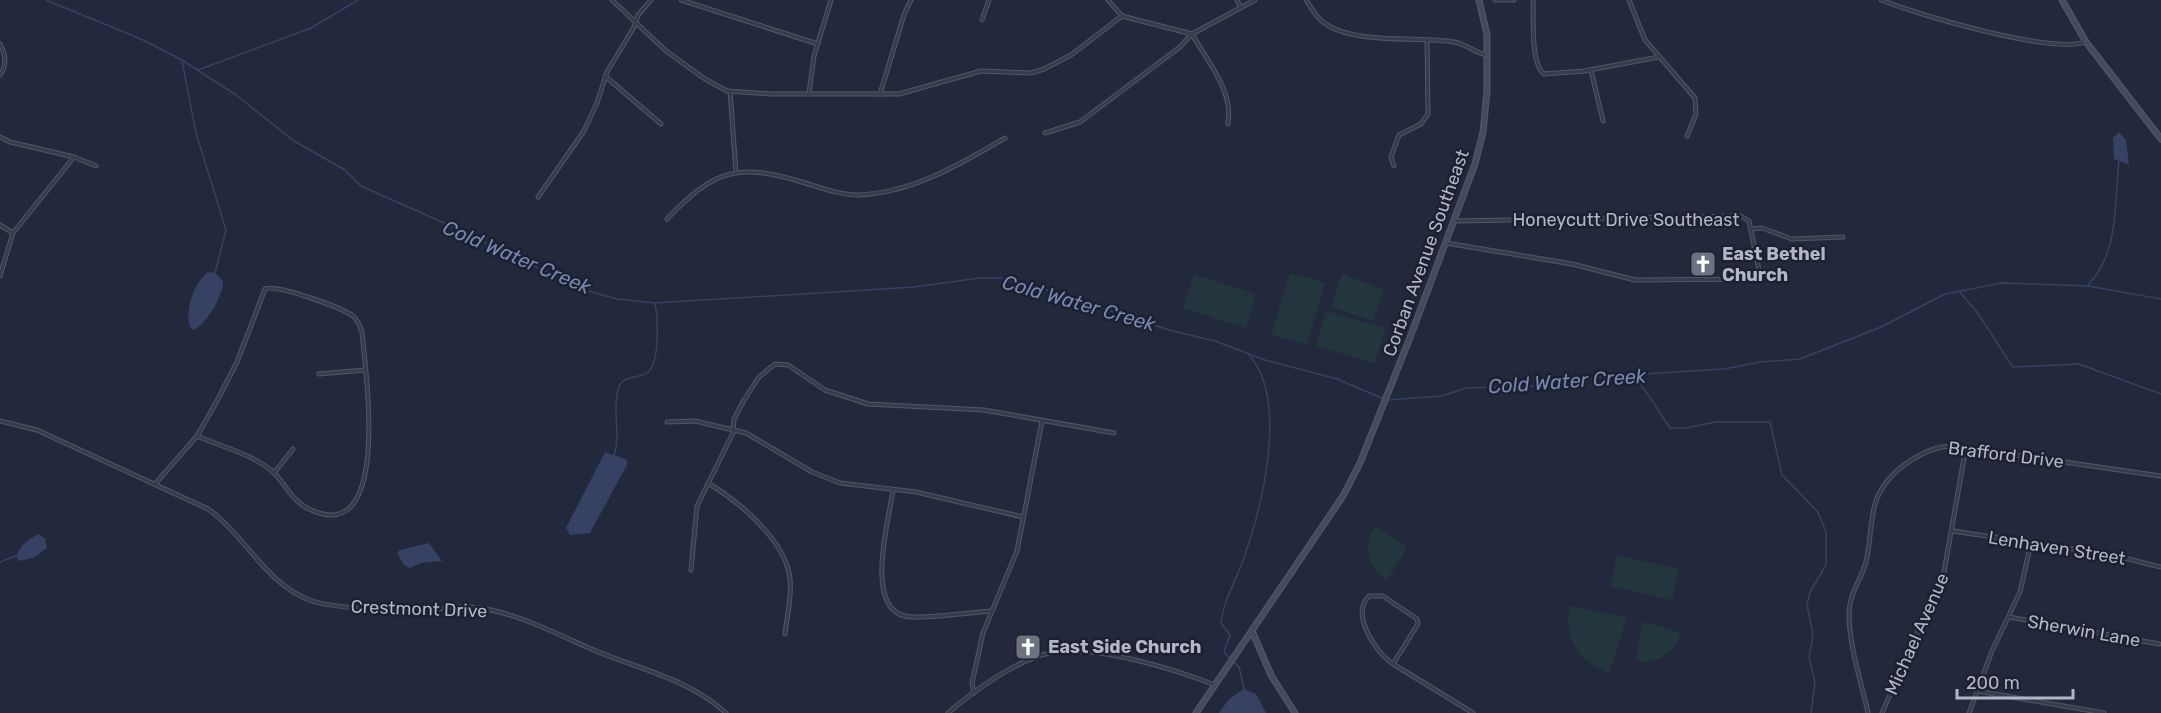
<svg xmlns="http://www.w3.org/2000/svg" width="2161" height="713" viewBox="0 0 2161 713" font-family="Rubik,sans-serif">
	<rect width="100%" height="100%" fill="#23293c"/>
	<g fill="#24363d">
		<polygon points="1290,273 1325,283 1307,345 1271,334"/>
		<polygon points="1342,274 1384,289 1373,321 1331,307"/>
		<polygon points="1194,275 1256,294 1246,328 1183,308"/>
		<polygon points="1326,311 1385,328 1375,363 1316,346"/>
		<path d="M1375,526l30,20 1,4 -19,30c-20,-13 -24,-34 -12,-54z"/>
		<polygon points="1617,555 1679,569 1672,600 1610,586"/>
		<path d="M1570,606l55,11 1,3 -17,53c-30,-11 -46,-35 -39,-67z"/>
		<path d="M1646,622l35,11c-7,20 -23,32 -45,27l6,-36z"/>
	</g>
	<g fill="#364163">
		<polygon points="2119,132 2126,140 2129,165 2114,159 2113,138"/>
		<path d="M208,272l7,1 8,8c1,13 -18,47 -31,49 -10,-15 2,-48 16,-58z"/>
		<polygon points="605,452 627,460 627,465 590,533 570,535 566,528"/>
		<path d="M38,534l7,4 2,10 -12,9 -15,4 -4,-4c4,-12 12,-17 22,-23z"/>
		<polygon points="429,543 442,561 421,563 410,568 404,565 397,553 400,550"/>
		<polygon points="1244,689 1256,694 1266,713 1219,713 1229,699"/>
	</g>
	<g fill="none" stroke-linecap="round" stroke-linejoin="round">
		<g stroke="#364163" stroke-width="1.5">
			<polyline points="46,0 141,39 182,60 236,95 294,141 345,170 361,186 442,222 584,290 617,299 655,303 914,287 980,278 1001,278 1038,287 1169,330 1215,341 1265,360 1337,379 1384,399"/>
			<polyline points="182,61 196,133 226,230 215,273"/>
			<polyline points="198,70 311,28 358,0"/>
			<path d="M2088,285c32,-33 26,-83 31,-125"/>
			<polyline points="1959,291 1977,312 2013,367 2079,364 2161,394"/>
			<polyline points="1630,374 1645,390 1670,428 1685,428 1716,422 1770,422 1782,475 1818,512 1826,532 1826,565 1810,592 1807,605 1813,634 1809,658 1815,682 1811,713"/>
			<polyline points="1388,400 1442,396 1466,388 1539,386 1610,376 1724,369 1760,362 1800,359 1881,327 1945,294 2002,283 2088,286 2161,299"/>
			<path d="M614,456c7,-23 -2,-45 4,-66 3,-16 20,-10 30,-18 12,-10 10,-54 7,-68"/>
			<polyline points="0,562 16,556"/>
			<path d="M1244,689l-5,-22 -15,-15 6,-17 -9,-12c2,-20 14,-41 21,-60 19,-52 48,-162 7,-208"/>
		</g>
		<defs>
			<g id="street">
				<polyline points="612,0 666,51 705,79 727,91 772,94 899,94 981,71 1031,73 1044,69 1071,55 1122,16"/>
				<polyline points="681,0 818,44"/>
				<polyline points="1108,0 1122,16 1192,34 1255,0"/>
				<polyline points="1237,0 1241,8"/>
				<path d="M1306,0c5,7 10,17 17,22 29,23 95,14 131,20 13,2 20,11 33,13"/>
				<polyline points="1495,0 1514,0"/>
				<path d="M1533,0c1,18 -3,63 11,74l40,-3 75,-14"/>
				<polyline points="1629,0 1645,40 1695,98 1696,114 1687,136"/>
				<path d="M1881,0c38,15 169,54 205,42"/>
				<polyline points="982,20 989,0"/>
				<path d="M0,44c6,10 7,22 0,31"/>
				<polyline points="1591,70 1603,121"/>
				<polyline points="605,76 661,124"/>
				<polyline points="730,91 736,172"/>
				<polyline points="809,93 814,56 831,0"/>
				<polyline points="880,94 904,15 911,0"/>
				<path d="M1045,133l35,-11 100,-75 12,-13c15,27 42,57 36,90"/>
				<polyline points="0,137 10,142 74,157 13,233 0,276"/>
				<polyline points="74,157 96,166"/>
				<polyline points="1394,166 1391,157 1399,135 1421,124 1428,114 1427,40"/>
				<polyline points="538,197 584,131 597,103 607,72 634,27 638,15 651,0"/>
				<path d="M667,219c48,-50 71,-57 138,-36 17,5 35,12 53,12 55,-2 102,-31 147,-57"/>
				<polyline points="0,225 13,233"/>
				<polyline points="1751,229 1762,228 1792,239 1843,237"/>
				<polyline points="1446,243 1572,264 1635,280 1752,279 1759,270 1749,221 1741,216 1455,221"/>
				<polyline points="319,374 365,370"/>
				<path d="M0,421l37,9 171,79c38,27 58,76 104,92 18,6 80,11 100,10 20,0 39,-6 59,-4 44,4 85,27 125,44 43,18 95,29 130,62"/>
				<polyline points="667,422 695,421 746,433 812,472 840,483 916,492 1023,517"/>
				<polyline points="274,473 293,449"/>
				<path d="M708,483c31,19 78,57 82,96 2,18 -3,37 -5,55"/>
				<path d="M155,484l42,-48 21,-37 19,-37 28,-73c11,-5 76,18 88,27 5,4 7,10 9,16 3,37 31,218 -53,177 -19,-9 -24,-27 -38,-39 -20,-16 -51,-24 -74,-34"/>
				<path d="M893,490c-4,29 -29,117 12,126 16,4 68,-4 87,-5"/>
				<polyline points="1953,531 2112,555 2161,567"/>
				<polyline points="691,570 697,506 733,433 734,419 744,400 759,377 775,364 788,365 825,390 868,404 984,410 1114,433"/>
				<polyline points="2009,617 2159,644"/>
				<path d="M1393,664l25,-40 -1,-5 -34,-23h-14c-19,18 7,57 24,68l80,49"/>
				<polyline points="1977,691 2104,713"/>
				<polyline points="974,693 972,683 983,633 1017,551 1042,421"/>
				<path d="M948,713c24,-21 70,-54 102,-60 44,-9 124,16 165,32"/>
				<path d="M1868,713c-7,-32 -19,-67 -19,-99 0,-20 12,-34 17,-52 5,-20 4,-51 13,-68 12,-25 47,-48 74,-48l208,30"/>
				<polyline points="1882,713 1944,572 1966,447"/>
				<polyline points="1969,713 1992,651 2020,592 2031,543"/>
			</g>
			<g id="secondary">
				<polyline points="2062,0 2086,42 2161,139"/>
				<polyline points="1252,631 1271,675 1295,713"/>
				<polyline points="1196,713 1343,496 1360,463 1411,335 1475,164 1483,132 1487,91 1487,35 1479,0"/>
			</g>
		</defs>
		<use href="#street" stroke="#525667" stroke-width="5"/>
		<use href="#secondary" stroke="#525667" stroke-width="7"/>
		<use href="#street" stroke="#363c4c" stroke-width="3"/>
		<use href="#secondary" stroke="#444a5f" stroke-width="4.5"/>
	</g>
	<defs>
		<symbol id="church-square" viewBox="-11 -11 22 22"><rect x="-9" y="-9" width="18" height="18" rx="4" fill="#6b7280" stroke="#1c2131"/><path d="M-1.2-6h2.4v3.5h3.3v2.4h-3.3V6h-2.4V-.1h-3.3v-2.4h3.3Z" fill="#fff"/></symbol>
	</defs>
	<g fill-rule="evenodd">
		<use href="#church-square" x="1688" y="249" width="30" height="30"/>
		<use href="#church-square" x="1013" y="632" width="30" height="30"/>
	</g>
	<g text-anchor="middle" stroke-width="5" stroke-linejoin="round" paint-order="stroke">
		<g font-size="18" fill="#b2b6c8" stroke="#1c2131">
			<text x="1626" y="226">Honeycutt Drive Southeast</text>
			<text transform="translate(1426 253) rotate(-70)" y="6">Corban Avenue Southeast</text>
			<text transform="translate(2006 455) rotate(7)" y="6">Brafford Drive</text>
			<text transform="translate(2057 548) rotate(9)" y="6">Lenhaven Street</text>
			<text transform="translate(419 609) rotate(2)" y="6">Crestmont Drive</text>
			<text transform="translate(2084 631) rotate(10)" y="6">Sherwin Lane</text>
			<text transform="translate(1917 634) rotate(-66)" y="6">Michael Avenue</text>
		</g>
		<g font-size="18" font-weight="bold" fill="#b2b6c8" stroke="#1c2131" text-anchor="start">
			<text x="1722" y="260">East Bethel<tspan x="1722" dy="21">Church</tspan></text>
			<text x="1048" y="653">East Side Church</text>
		</g>
		<g font-size="20" font-style="italic" fill="#7987b0" stroke="#1c2131">
			<text transform="translate(517 257) rotate(23)" y="7">Cold Water Creek</text>
			<text transform="translate(1079 303) rotate(16)" y="7">Cold Water Creek</text>
			<text transform="translate(1567 381) rotate(-4)" y="7">Cold Water Creek</text>
		</g>
	</g>
	<path d="M1957 689v9h116v-9" fill="none" stroke="#b2b6c8" stroke-width="3"/>
	<text x="1966" y="689" font-size="18" fill="#b2b6c8" stroke="#1c2131" stroke-width="4.5" paint-order="stroke">200 m</text>
</svg>
